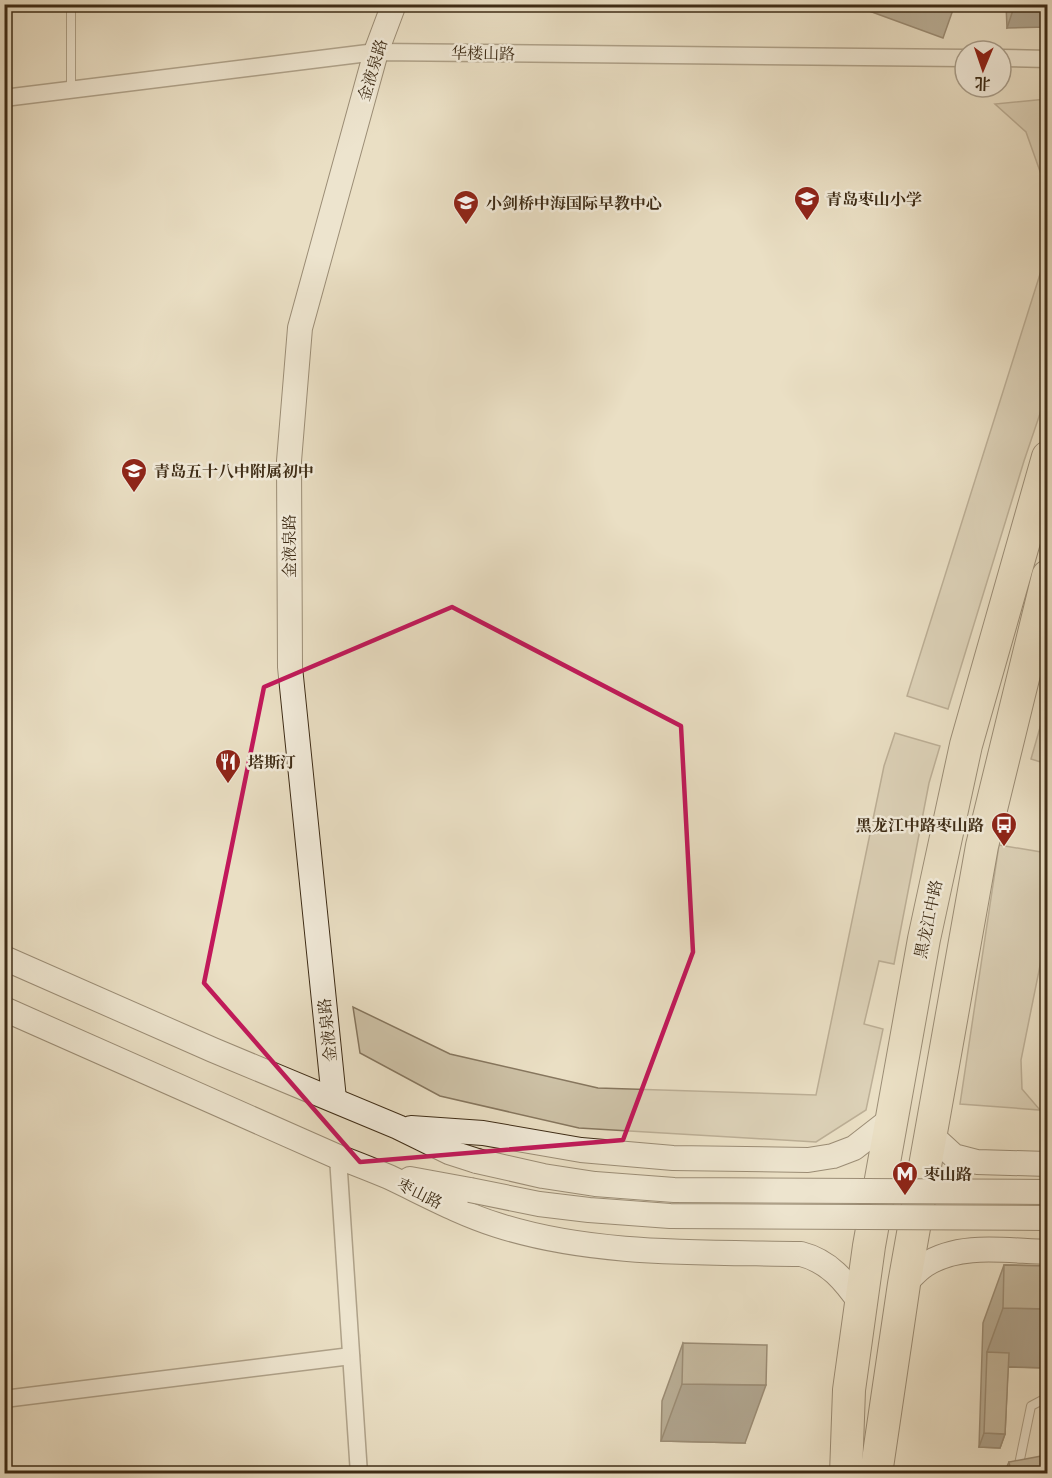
<svg xmlns="http://www.w3.org/2000/svg" width="1052" height="1478" viewBox="0 0 1052 1478" font-family="Vollkorn,'Noto Serif SC',serif">
	<rect width="100%" height="100%" fill="#eadfc4"/>
	<filter id="stains"><feTurbulence type="fractalNoise" baseFrequency=".00333" numOctaves="4"/><feColorMatrix values="0 0 0 0 .2 0 0 0 0 .09 0 0 0 0 .02 0 0 0 .5 -.17"/></filter>
	<radialGradient id="worn" r=".72"><stop offset=".6" stop-color="#630" stop-opacity="0"/><stop offset="1" stop-color="#630" stop-opacity=".3"/></radialGradient>
	<g fill="#cdc1a6" stroke="#86765e" stroke-width="1.5">
		<polygon points="1047,99 1048,99 1047,191 1026,132 995,104"/>
		<polygon points="1047,252 1047,393 1024,461 948,709 907,696"/>
		<polygon points="1047,703 1048,764 1047,764 1031,759"/>
		<polygon points="895,733 940,746 929,783 894,964 879,961 864,1024 883,1029 866,1110 816,1142 579,1128 440,1096 360,1053 353,1007 450,1054 598,1088 816,1095 884,766"/>
		<polygon points="999,845 1047,853 1047,931 1021,1060 1022,1089 1040,1110 960,1104"/>
	</g>
	<g fill="none" stroke-linecap="round" stroke-linejoin="round">
		<defs>
			<g id="lane">
				<polyline points="71,90 71,4"/>
				<polyline points="1017,1474 1031,1406 1048,1397"/>
			</g>
			<g id="street">
				<polyline points="1001,58 1048,59"/>
				<polyline points="4,98 376,52 965,58"/>
				<polyline points="338,1157 359,1474"/>
				<polyline points="4,1399 351,1356"/>
			</g>
			<g id="secondary">
				<polyline points="4,958 213,1050 398,1127 449,1152 477,1161"/>
				<path d="M4,1009l334,148c17,6 34,13 51,20 36,17 70,36 108,48 96,31 204,27 304,29 28,7 44,27 60,50"/>
				<polyline points="334,1099 290,667 289,461 300,328 376,52 394,4"/>
				<polyline points="411,1128 483,1133 581,1150 673,1158 808,1160 833,1156 854,1148 890,1120"/>
				<polyline points="930,1134 954,1156 977,1162 1048,1164"/>
				<polyline points="410,1179 470,1190"/>
				<path d="M904,1284c7,-6 13,-14 21,-19 35,-23 82,-14 123,-13"/>
			</g>
			<g id="highway">
				<polyline points="846,1474 849,1390 869,1246 924,939 966,745 1048,457"/>
				<polyline points="876,1474 904,1284 982,846 1048,576"/>
			</g>
		</defs>
		<use href="#lane" stroke="#695942" stroke-width="10"/>
		<use href="#street" stroke="#695942" stroke-width="19"/>
		<use href="#secondary" stroke="#3e2c16" stroke-width="26"/>
		<use href="#highway" stroke="#3e2c16" stroke-width="34"/>
		<use href="#lane" stroke="#f1ead9" stroke-width="8"/>
		<use href="#street" stroke="#f1ead9" stroke-width="16"/>
		<use href="#secondary" stroke="#f1ead9" stroke-width="24"/>
		<use href="#highway" stroke="#eadfc4" stroke-width="32"/>
		<defs>
			<g id="secondary-bridge">
				<polyline points="477,1161 543,1176 595,1184 674,1190 1048,1192"/>
				<polyline points="470,1190 539,1204 589,1210 670,1216 1048,1218"/>
			</g>
		</defs>
		<use href="#secondary-bridge" stroke="#3e2c16" stroke-width="26" stroke-linecap="butt"/>
		<use href="#secondary-bridge" stroke="#f1ead9" stroke-width="24"/>
	</g>
	<g fill="#827660" stroke="#3e2c16" stroke-width="1.5">
		<polygon points="850,4 955,4 943,38"/>
		<polygon points="1006,4 1047,4 1007,28"/>
		<polygon points="1004,1265 1047,1266 1047,1368 1008,1367 1005,1434 1000,1448 979,1447 983,1323"/>
		<polygon points="683,1343 745,1443 661,1441 662,1401"/>
		<polygon points="1009,1462 1047,1473 1004,1473"/>
	</g>
	<g fill="#6a604e" stroke="#3e2c16" stroke-width="1.5">
		<polygon points="1015,4 1047,4 1047,27 1007,28"/>
		<polygon points="1003,1308 1047,1309 1047,1368 987,1366 987,1352"/>
		<polygon points="682,1384 766,1385 745,1443 661,1441"/>
		<polygon points="984,1433 1005,1434 1000,1448 979,1447"/>
	</g>
	<g fill="#978970" stroke="#3e2c16" stroke-width="1.5">
		<polygon points="933,4 955,4 952,11"/>
		<polygon points="1004,1265 1047,1266 1047,1309 1003,1308"/>
		<polygon points="683,1343 767,1345 766,1385 682,1384"/>
		<polygon points="987,1352 1009,1353 1005,1434 984,1433"/>
		<polygon points="1047,1455 1047,1473 1011,1473 1009,1462"/>
	</g>
	<path d="M0 0H1052V1478H0ZM452,607l229,119 12,226 -70,188 -263,22 -156,-179 60,-296z" fill="#eadfc4" fill-opacity=".55" fill-rule="evenodd"/>
	<path fill="none" stroke="#c2185b" stroke-width="4.5" stroke-linejoin="round" d="M452,607l229,119 12,226 -70,188 -263,22 -156,-179 60,-296z"/>
	<defs>
		<symbol id="school-pin" viewBox="-11 -11 22 30"><path d="M0 17L-7.5 6A9.5 9.5 0 1 1 7.5 6Z" fill="#8f2418" stroke="#f1ead9"/><path d="M0-5L7-2L0 1L-7-2ZM-4 1L0 2.5L4 1V4Q0 6-4 4Z" fill="#fff"/></symbol>
		<symbol id="restaurant-pin" viewBox="-11 -11 22 30"><path d="M0 17L-7.5 6A9.5 9.5 0 1 1 7.5 6Z" fill="#8f2418" stroke="#f1ead9"/><path d="M-5-6h1v4h1v-4h1v4h1v-4h1v5L-1.5 .5V6h-2V.5L-5-1ZM5-6V6H3V1.5H1.5Q1.5-4 5-6Z" fill="#fff"/></symbol>
		<symbol id="bus-pin" viewBox="-11 -11 22 30"><path d="M0 17L-7.5 6A9.5 9.5 0 1 1 7.5 6Z" fill="#8f2418" stroke="#f1ead9"/><path d="M-5-6H5V4H4V6H2V4H-2V6H-4V4H-5ZM-3.5-4V0h7V-4ZM-3.5 1.2v1.5H-2V1.2ZM2 1.2v1.5H3.5V1.2Z" fill="#fff"/></symbol>
		<symbol id="metro-pin" viewBox="-11 -11 22 30"><path d="M0 17L-7.5 6A9.5 9.5 0 1 1 7.5 6Z" fill="#8f2418" stroke="#f1ead9"/><path d="M-5.5 5V-5H-3L0 0L3-5H5.5V5H3V-.5L0 4L-3-.5V5Z" fill="#fff"/></symbol>
	</defs>
	<g fill-rule="evenodd">
		<use href="#school-pin" x="792" y="184" width="30" height="40"/>
		<use href="#school-pin" x="451" y="188" width="30" height="40"/>
		<use href="#school-pin" x="119" y="456" width="30" height="40"/>
		<use href="#restaurant-pin" x="213" y="747" width="30" height="40"/>
		<use href="#bus-pin" x="989" y="810" width="30" height="40"/>
		<use href="#metro-pin" x="890" y="1159" width="30" height="40"/>
	</g>
	<g text-anchor="middle" stroke-width="5" stroke-linejoin="round" paint-order="stroke">
		<g font-size="16" fill="#3e2c16" stroke="#f1ead9">
			<text transform="translate(483 53) rotate(1)" y="6">华楼山路</text>
			<text transform="translate(372 70) rotate(-73)" y="6">金液泉路</text>
			<text transform="translate(289 546) rotate(-90)" y="6">金液泉路</text>
			<text transform="translate(928 919) rotate(-78)" y="6">黑龙江中路</text>
			<text transform="translate(327 1030) rotate(-96)" y="6">金液泉路</text>
			<text transform="translate(420 1193) rotate(26)" y="6">枣山路</text>
		</g>
		<g font-size="16" font-weight="bold" fill="#3e2c16" stroke="#f1ead9" text-anchor="start">
			<text x="826" y="205">青岛枣山小学</text>
			<text x="486" y="209">小剑桥中海国际早教中心</text>
			<text x="154" y="477">青岛五十八中附属初中</text>
			<text x="248" y="768">塔斯汀</text>
			<text x="984" y="831" text-anchor="end">黑龙江中路枣山路</text>
			<text x="924" y="1180">枣山路</text>
		</g>
	</g>
	<rect width="1052" height="1478" fill="none" stroke="#eadfc4" stroke-width="24"/>
	<rect x="6" y="6" width="1040" height="1466" fill="none" stroke="#3e2c16" stroke-width="3"/>
	<rect x="12" y="12" width="1028" height="1454" fill="none" stroke="#3e2c16" stroke-width="1.5"/>
	<g transform="translate(983 69) rotate(182)"><circle r="28" fill="#f1ead9" stroke="#a99e8b" stroke-width="1.5"/>
	<path d="M0-4.5L10 22L0 15L-10 22Z" fill="#8f2418"/>
	<text y="-9" font-size="16" font-weight="bold" text-anchor="middle" fill="#3e2c16">北</text>
	</g>
	<rect width="100%" height="100%" filter="url(#stains)"/>
	<rect width="100%" height="100%" fill="url(#worn)"/>
</svg>
